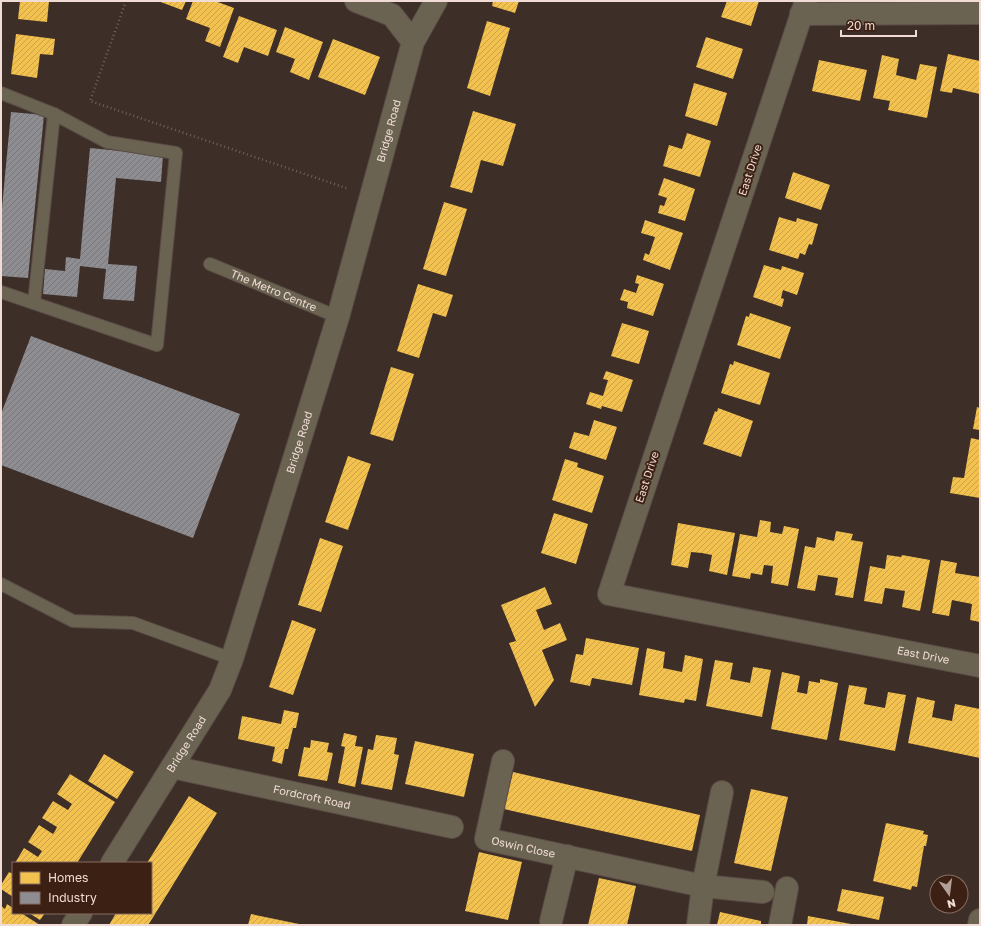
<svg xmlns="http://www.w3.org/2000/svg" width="981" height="926" viewBox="0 0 981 926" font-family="'Golos Text',sans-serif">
	<defs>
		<pattern id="homes-hatch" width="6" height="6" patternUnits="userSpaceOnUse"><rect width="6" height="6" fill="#f2c14e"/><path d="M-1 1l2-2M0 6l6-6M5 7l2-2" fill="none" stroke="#c8a14a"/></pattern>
		<pattern id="industry-hatch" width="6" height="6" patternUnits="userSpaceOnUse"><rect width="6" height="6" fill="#8d8d92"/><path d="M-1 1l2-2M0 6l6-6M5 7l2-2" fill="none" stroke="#787679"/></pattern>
	</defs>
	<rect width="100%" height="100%" fill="#3e2e28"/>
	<g fill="url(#homes-hatch)">
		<polygon points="20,1 49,1 47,22 18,19"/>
		<polygon points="158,1 186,1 182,10"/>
		<polygon points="193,1 215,1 234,8 220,47 205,41 210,28 186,19"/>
		<polygon points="493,1 519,1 515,13 492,6"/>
		<polygon points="727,1 759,1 751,26 721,17"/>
		<polygon points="239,16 277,30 268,56 244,47 238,63 223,57"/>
		<polygon points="487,21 510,28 490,96 467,88"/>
		<polygon points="285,27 323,42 309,80 290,72 295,59 276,52"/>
		<polygon points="16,34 55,39 53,55 40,54 37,78 11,74"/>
		<polygon points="706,37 743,49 733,79 696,67"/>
		<polygon points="333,39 380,57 365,95 318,77"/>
		<polygon points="948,54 980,61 980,94 953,88 952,93 940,91"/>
		<polygon points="882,55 899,59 896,75 916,80 920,64 937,67 927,118 888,110 890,101 873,98"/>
		<polygon points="819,60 867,70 860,101 812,91"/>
		<polygon points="694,83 727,93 717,126 685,116"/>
		<polygon points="473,111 516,124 503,166 481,160 472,193 450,187"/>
		<polygon points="687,133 711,141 700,177 663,166 669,145 682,149"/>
		<polygon points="793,172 830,185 821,210 785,198"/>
		<polygon points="664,178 695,189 685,221 658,213 660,205 664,206 667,198 658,195"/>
		<polygon points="444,202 467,209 446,276 423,269"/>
		<polygon points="779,217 796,222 797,218 818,224 812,245 809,244 805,255 800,253 798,259 769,250"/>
		<polygon points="645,220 683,233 670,270 643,260 645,253 649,255 655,237 641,233"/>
		<polygon points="764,265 781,270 782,266 804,273 797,295 783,290 781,298 784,299 782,307 753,297"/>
		<polygon points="637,275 664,284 653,316 627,308 628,302 620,300 624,289 636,293 639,284 635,283"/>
		<polygon points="418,284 453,295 446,317 433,313 419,358 397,351"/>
		<polygon points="750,313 791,327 780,359 737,345 746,316 749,317"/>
		<polygon points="622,323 649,331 639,364 611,356"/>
		<polygon points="734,361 770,373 760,405 721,393 730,364 733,365"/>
		<polygon points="391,367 414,374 393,441 370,434"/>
		<polygon points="606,371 633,380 622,412 602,406 601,409 586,404 590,392 603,396 608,380 603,379"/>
		<polygon points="977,407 980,408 980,430 973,429"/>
		<polygon points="718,408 753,421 741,457 703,444 715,411 717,412"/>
		<polygon points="594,420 617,427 606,460 569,448 574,432 589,436"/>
		<polygon points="971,438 980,440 980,498 950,493 953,477 964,478"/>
		<polygon points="348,456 371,464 348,530 325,522"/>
		<polygon points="565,459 578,463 577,467 604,476 592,513 552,500"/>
		<polygon points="554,513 588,524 576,564 541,553"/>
		<polygon points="760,520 771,522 770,532 782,534 784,526 799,529 788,586 771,583 773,566 764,565 762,575 751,573 750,579 732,576 740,534 757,537"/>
		<polygon points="678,523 735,533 727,575 709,571 712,555 702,553 691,552 688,568 671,565"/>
		<polygon points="836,531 853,534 851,540 863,542 853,598 835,595 838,578 818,575 815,591 797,588 805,546 815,548 817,537 834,541"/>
		<polygon points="320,538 343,546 321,612 298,605"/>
		<polygon points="887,555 901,557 902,555 930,560 920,611 902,607 905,591 885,588 882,604 864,601 870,566 885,569"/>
		<polygon points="941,560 957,563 955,573 980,577 980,622 970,620 972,604 952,600 949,616 932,613"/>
		<polygon points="545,587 552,604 536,610 544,630 560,623 567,640 542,650 554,680 535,707 509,643 516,641 501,605"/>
		<polygon points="292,620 316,629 293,695 269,687"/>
		<polygon points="586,638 639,648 632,685 592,678 590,686 570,682 576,654 583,655"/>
		<polygon points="647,648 665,652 663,668 682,672 685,655 703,659 696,701 685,699 684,703 639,695"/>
		<polygon points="715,660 733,663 730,679 750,683 753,667 771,670 762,717 706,706"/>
		<polygon points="782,672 800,676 797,692 807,694 809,681 820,683 820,679 838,683 827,740 771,729"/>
		<polygon points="849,685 867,688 864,704 885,708 888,692 906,695 895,751 839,740"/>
		<polygon points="917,697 935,701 932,717 952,721 955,704 980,709 980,758 908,743"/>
		<polygon points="284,710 299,713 296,728 293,728 288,749 285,749 282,764 272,761 275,747 238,739 242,716 281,724"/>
		<polygon points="344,733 357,736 355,746 363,747 355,787 338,783 345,747 341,746"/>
		<polygon points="376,735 397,738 394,754 399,755 392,790 361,784 368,749 373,750"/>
		<polygon points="311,740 329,743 327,752 333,753 327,781 298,776 304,747 310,748"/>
		<polygon points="415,741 474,754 464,797 405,784"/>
		<polygon points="104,754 134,772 117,799 88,781"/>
		<polygon points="513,772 700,815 692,851 504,809"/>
		<polygon points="70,774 115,802 77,863 15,863 24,848 38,857 42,851 28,842 39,825 53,834 55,831 57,827 42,818 53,801 68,810 72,804 57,794"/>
		<polygon points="751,789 788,797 771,871 734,863"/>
		<polygon points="189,796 217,813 152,919 148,925 109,925 116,913 151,913 151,863 147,863"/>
		<polygon points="886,823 924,831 923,834 928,835 926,846 924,846 917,887 912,886 911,890 873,881"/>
		<polygon points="479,852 522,862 508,920 465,911"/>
		<polygon points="9,872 13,874 13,897 1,889 1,885"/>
		<polygon points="599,878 636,886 627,925 588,925"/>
		<polygon points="842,889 884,897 879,920 837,911"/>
		<polygon points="7,904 13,908 13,913 21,913 40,925 1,925 1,906 5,909"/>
		<polygon points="720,912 761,921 761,925 717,925"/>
		<polygon points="29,913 45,913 40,920"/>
		<polygon points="251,914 299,924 298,925 248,925"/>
		<polygon points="808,916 851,924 851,925 807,925"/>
	</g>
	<g fill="url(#industry-hatch)">
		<polygon points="11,112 44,115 28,278 1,276 1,218"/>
		<polygon points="90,148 163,155 161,182 116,178 108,264 137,266 134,301 103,299 106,269 80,266 77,297 43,294 45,269 65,271 66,257 80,259"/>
		<polygon points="31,336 240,414 193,538 1,465 1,414"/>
	</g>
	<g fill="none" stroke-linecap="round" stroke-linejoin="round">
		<defs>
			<g id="service">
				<polyline points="1,93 54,114 107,142 176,153 157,345 1,292"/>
				<path id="s1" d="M210,264l128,53"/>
				<polyline points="34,303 54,114"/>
				<polyline points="1,584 73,621 133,623 232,659"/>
			</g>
			<g id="minor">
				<polyline points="356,1 392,15 413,42"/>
				<path id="s2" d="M806,1l-197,593 371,72"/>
				<polyline points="801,14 980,13"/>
				<path id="s3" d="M503,761l-17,78 217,47 60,6"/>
				<path id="s4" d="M172,767l280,60"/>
				<path id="s5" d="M112,863l108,-173 12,-31 106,-342 75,-275 23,-41"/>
				<polyline points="551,921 567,856"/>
				<polyline points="73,925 81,913"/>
				<polyline points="698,925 703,886 722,792"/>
				<polyline points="780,925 787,888"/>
				<polyline points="979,925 980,920"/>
			</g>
		</defs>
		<use href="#service" stroke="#594b45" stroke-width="14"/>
		<use href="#minor" stroke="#594b45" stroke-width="24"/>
		<polyline stroke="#6e6559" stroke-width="2.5" stroke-dasharray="1 3" stroke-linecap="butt" points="126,1 90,101 349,189"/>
		<use href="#service" stroke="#6b6352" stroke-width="12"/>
		<use href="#minor" stroke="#6b6352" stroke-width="22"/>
	</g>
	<g text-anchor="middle" stroke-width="4" stroke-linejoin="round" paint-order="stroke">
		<g font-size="11" fill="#f0dcd4" stroke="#3d2014">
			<text dy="4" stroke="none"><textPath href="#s5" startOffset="788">Bridge Road</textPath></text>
			<text transform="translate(750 170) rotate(-72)" y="4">East Drive</text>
			<text dy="4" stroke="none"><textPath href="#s1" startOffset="69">The Metro Centre</textPath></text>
			<text dy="4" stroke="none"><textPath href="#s5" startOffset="464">Bridge Road</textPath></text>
			<text transform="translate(647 477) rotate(-72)" y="4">East Drive</text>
			<text dy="4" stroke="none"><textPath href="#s2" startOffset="945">East Drive</textPath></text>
			<text dy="4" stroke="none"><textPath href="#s5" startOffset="140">Bridge Road</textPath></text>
			<text dy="4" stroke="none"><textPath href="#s4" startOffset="143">Fordcroft Road</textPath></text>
			<text dy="4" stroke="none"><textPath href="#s3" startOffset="118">Oswin Close</textPath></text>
		</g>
	</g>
	<rect width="981" height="926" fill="none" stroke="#f0dcd4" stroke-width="4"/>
	<rect x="12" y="862" width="140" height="52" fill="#3d2014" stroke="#856b61"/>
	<rect x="20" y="872" width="20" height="12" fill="#f2c14e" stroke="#856b61"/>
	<text x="48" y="882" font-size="12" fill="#f0dcd4">Homes</text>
	<rect x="20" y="892" width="20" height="12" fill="#8d8d92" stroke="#856b61"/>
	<text x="48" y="902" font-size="12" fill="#f0dcd4">Industry</text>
	<g transform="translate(949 894) rotate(166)"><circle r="19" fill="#3d2014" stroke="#856b61"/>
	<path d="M0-3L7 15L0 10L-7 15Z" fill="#b29f98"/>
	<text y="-6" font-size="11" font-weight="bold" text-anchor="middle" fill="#f0dcd4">N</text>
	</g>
	<path d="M841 30v6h75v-6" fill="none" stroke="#f0dcd4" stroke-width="2"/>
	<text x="847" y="30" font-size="12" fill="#f0dcd4" stroke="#3d2014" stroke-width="3" paint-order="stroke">20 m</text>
</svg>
